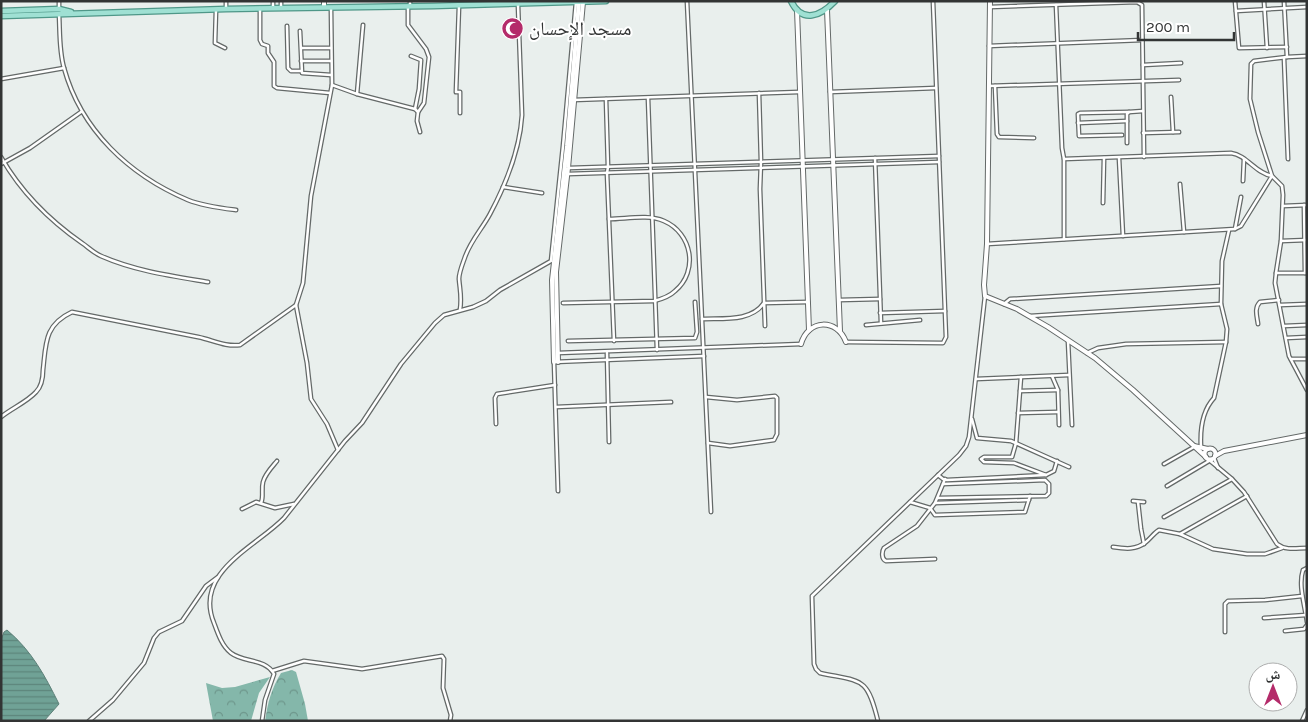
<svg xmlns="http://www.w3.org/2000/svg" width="1308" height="722" viewBox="0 0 1308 722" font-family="Karla,'Noto Naskh Arabic',sans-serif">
	<defs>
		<pattern id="forest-crowns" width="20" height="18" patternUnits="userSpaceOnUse" patternTransform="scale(1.25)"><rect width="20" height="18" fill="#84b7aa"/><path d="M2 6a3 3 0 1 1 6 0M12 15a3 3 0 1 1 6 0" fill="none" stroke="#6d968b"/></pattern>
		<pattern id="water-rules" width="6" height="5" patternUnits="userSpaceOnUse" patternTransform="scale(1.25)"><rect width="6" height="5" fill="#70a296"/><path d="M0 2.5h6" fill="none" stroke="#5d857b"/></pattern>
	</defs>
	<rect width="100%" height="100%" fill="#e9efed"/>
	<g fill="url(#forest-crowns)">
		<path d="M292,670l4,2 9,32 3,17h-43c3,-20 6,-31 16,-48z"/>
		<polygon points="270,677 259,693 251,721 213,721 206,683 222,688 235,687"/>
	</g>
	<path fill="url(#water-rules)" stroke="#5d8179" d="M7,630c25,21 38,46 52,74l-15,17h-43v-81l3,-8z"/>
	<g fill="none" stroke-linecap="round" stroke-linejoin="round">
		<defs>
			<g id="street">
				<polyline points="226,1 226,9"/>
				<polyline points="687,1 711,512"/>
				<polyline points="1235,1 1239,48 1287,47"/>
				<polyline points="1264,1 1267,48"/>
				<polyline points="1284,1 1287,57 1307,56"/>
				<polyline points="1056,5 1062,148 1064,159 1064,239"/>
				<polyline points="410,6 410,1"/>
				<polyline points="459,6 456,92 460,92 460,113"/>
				<polyline points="408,7 408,25 426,49 429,57 424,103 418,112"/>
				<polyline points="990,7 1137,2 1142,5 1144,157"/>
				<polyline points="260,8 260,40 262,44 268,46 268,53 274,62 274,86 277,88 330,93"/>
				<polyline points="273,8 273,1"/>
				<polyline points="281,8 281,1"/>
				<polyline points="59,9 59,1"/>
				<polyline points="216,10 215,43 225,48"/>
				<polyline points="1236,11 1307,7"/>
				<path d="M59,14c1,18 0,37 5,54 17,62 65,107 124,132 15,6 32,8 48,10"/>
				<polyline points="287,26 288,68 291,71 301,71"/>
				<polyline points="300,31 302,73 331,75"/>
				<polyline points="989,46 1143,40"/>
				<polyline points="302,48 331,48"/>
				<polyline points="411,56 421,60 419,89 415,109"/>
				<polyline points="1284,58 1288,159"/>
				<polyline points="301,61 331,61"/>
				<polyline points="1143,65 1181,63"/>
				<polyline points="1,79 64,68"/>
				<polyline points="332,85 357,94 415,109 418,112 417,121 420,132"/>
				<polyline points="989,86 1179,80"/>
				<polyline points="995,86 997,134 999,137 1034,138"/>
				<polyline points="830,92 936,88"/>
				<polyline points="759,93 761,162 760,189 765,326"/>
				<polyline points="357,94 363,25"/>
				<polyline points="1171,97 1173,132"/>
				<polyline points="648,98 657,350"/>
				<polyline points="606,99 608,167 607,173 614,341"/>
				<polyline points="573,100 799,92"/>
				<polyline points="1078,123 1127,121"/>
				<polyline points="1143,133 1179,132"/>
				<polyline points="1122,135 1079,136 1078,114 1080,113 1129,112"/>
				<polyline points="1127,143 1127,114 1129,112 1143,111"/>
				<path d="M1,157c20,35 48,63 81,86 6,4 12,10 19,13 34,15 71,20 107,26"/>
				<polyline points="875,158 881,323"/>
				<polyline points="1119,158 1123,236"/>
				<polyline points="1,164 30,148 81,112"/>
				<polyline points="569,168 939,156"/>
				<polyline points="568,174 939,162"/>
				<polyline points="1243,181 1244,159"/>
				<polyline points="1180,184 1184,232"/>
				<polyline points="503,187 542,193"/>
				<polyline points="1103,203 1104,158"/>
				<polyline points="1304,205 1305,273"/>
				<polyline points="1283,206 1307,205"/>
				<polyline points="1235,229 1241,197"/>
				<polyline points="1281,241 1307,240"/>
				<path d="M987,244l248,-15 6,-3 31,-50c-17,-3 -25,-21 -41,-23l-167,6"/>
				<polyline points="1276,273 1281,241 1283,195 1282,186 1272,176 1258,132 1250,99 1251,64 1254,61 1287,57"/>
				<polyline points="1307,273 1276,273 1275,283 1289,356 1307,390"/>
				<polyline points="839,300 880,299"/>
				<path d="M563,303l91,-2c8,-2 15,-4 21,-10 24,-20 17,-58 -11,-70 -16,-7 -38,-2 -55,-2"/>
				<polyline points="1004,304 1010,299 1221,286"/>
				<polyline points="296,305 307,363 311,399 327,424 338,450"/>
				<polyline points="1280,305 1307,304"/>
				<path d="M460,310c2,-13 0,-19 -1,-31 0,-7 4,-16 6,-22 6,-17 17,-28 25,-43 16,-30 30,-65 32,-99l-4,-110"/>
				<polyline points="880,313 945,311"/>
				<polyline points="1030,316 1221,304"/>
				<path d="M702,319c21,-1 49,3 62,-16l44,-1"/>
				<path d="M1258,324c-1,-8 -4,-16 2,-22l19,-2"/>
				<polyline points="866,325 920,320"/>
				<polyline points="1284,326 1307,325"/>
				<polyline points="1286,338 1307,337"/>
				<polyline points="568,341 695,338 697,332 695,302"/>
				<polyline points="1068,341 1072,425"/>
				<polyline points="846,342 943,343 946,337 933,1"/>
				<polyline points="558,353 801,344"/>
				<polyline points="607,353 609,442"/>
				<polyline points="1087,353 1098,348 1126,344 1226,342"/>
				<polyline points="1291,359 1307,359"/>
				<polyline points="1052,376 1058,390 1059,425"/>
				<polyline points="1021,377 1016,443 1012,457 984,457 981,459 984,462 1014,463 1046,475"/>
				<polyline points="976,379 1069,375"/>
				<polyline points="1020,391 1058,390"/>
				<polyline points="706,397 737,400 775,396 777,398 777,434 774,440 730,446 708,443"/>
				<polyline points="556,407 671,402"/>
				<polyline points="1018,413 1058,412"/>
				<path d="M1,417c11,-9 26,-15 35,-25 6,-6 7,-14 7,-22 3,-26 1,-45 29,-58 42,8 84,17 126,25 15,3 27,10 42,8l56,-40 7,-22 8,-87 21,-111 -1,-77"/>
				<polyline points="972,419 977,438 1011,441 1069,467"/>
				<polyline points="496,424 495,398 497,394 555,385"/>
				<path d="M1201,447c-1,-17 1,-36 13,-49l12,-56 1,-13 -6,-25 1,-43 7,-31"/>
				<polyline points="1214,458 1218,468"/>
				<path d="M1208,459l24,20 12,13 33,52c9,7 20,4 30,4"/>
				<polyline points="1164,464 1194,447"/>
				<polyline points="938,475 943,479 947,480 1046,475 1054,471 1057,461"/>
				<polyline points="1167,486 1209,461"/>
				<polyline points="558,491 554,362 704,356"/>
				<polyline points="938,498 1046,496 1049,493 1049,484 1045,480 943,484"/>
				<polyline points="1133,501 1144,502"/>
				<polyline points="910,502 930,508 935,515 1025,512 1030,496"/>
				<polyline points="1138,502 1141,529 1144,544"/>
				<path d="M261,503c3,-7 0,-13 2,-21 2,-8 9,-15 14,-21"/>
				<polyline points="935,503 1029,500"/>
				<polyline points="242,509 256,502 275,508 294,504"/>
				<polyline points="1164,517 1232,479"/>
				<polyline points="1180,534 1247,496"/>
				<path d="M1113,547c13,2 23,3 33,-5 5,-4 8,-9 13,-12l21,4 33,15 34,5h18l17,-6"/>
				<path d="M935,559l-49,2c-5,-2 -4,-10 -2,-13l33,-22 18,-23 10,-24"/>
				<path d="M1307,568l-4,2c-5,16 2,35 4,52"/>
				<polyline points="1264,618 1306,615"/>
				<polyline points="1285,631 1304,629 1307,625"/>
				<polyline points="1225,632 1225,604 1228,601 1265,600 1302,596"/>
				<polyline points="272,671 304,661 362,669 442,656 444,659 443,688 451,715 450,721"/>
				<polyline points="89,721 113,700 144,663 154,638 159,632 182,621 206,586 218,577"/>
				<path d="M262,721l3,-21 9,-26c-9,-16 -30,-11 -43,-21 -9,-7 -13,-19 -17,-30 -21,-51 42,-76 70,-105l61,-77 17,-18 39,-59 34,-41 9,-8 29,-8 13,-6 14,-11 51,-29 12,-115 13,-144"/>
				<path d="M878,721c-11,-45 -16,-39 -58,-48l-4,-4 -2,-5 -2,-68 147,-141 7,-9 3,-9 16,-141"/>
				<polyline points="1302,721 1307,710"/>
			</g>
			<g id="secondary">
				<polyline points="324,1 324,7"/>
				<polyline points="990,1 987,244 984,285 985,296 1017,309 1048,327 1095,358 1133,390 1206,457"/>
				<polyline points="797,10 809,330"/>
				<polyline points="827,10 840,331"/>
				<path d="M801,344c7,-25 36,-26 45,-2"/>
				<polyline points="554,362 552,280 567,146 579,2"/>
				<polyline points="558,362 556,272 568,168 583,2"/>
				<polyline points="1194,446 1208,449"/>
				<circle cx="1210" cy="454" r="5.5"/>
				<polyline points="1215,456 1224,451 1307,435"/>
			</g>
			<g id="primary">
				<path d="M791,1c11,23 30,15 44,0"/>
				<polyline points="1,11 59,9 71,12"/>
				<polyline points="1,16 226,9 433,6 606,1"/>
			</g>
		</defs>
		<use href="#street" stroke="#646968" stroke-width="5"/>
		<use href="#secondary" stroke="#646968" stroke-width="6"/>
		<use href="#primary" stroke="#4f9788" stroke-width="7"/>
		<use href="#street" stroke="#fff" stroke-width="2.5"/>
		<use href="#secondary" stroke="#fff" stroke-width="4"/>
		<use href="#primary" stroke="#9fe0d3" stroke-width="4.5"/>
	</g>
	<defs>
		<symbol id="mosque-disc" viewBox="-11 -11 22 22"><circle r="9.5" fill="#b42b6a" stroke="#fff"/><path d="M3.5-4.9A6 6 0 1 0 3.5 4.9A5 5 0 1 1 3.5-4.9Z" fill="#fff"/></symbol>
	</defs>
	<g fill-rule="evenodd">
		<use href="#mosque-disc" x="500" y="16" width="25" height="25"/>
	</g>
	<g text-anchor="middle" stroke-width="4" stroke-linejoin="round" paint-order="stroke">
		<g font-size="19" fill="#323434" stroke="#fff" text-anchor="start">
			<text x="529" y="35">مسجد الإحسان</text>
		</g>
	</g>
	<rect width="1308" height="722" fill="none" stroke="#323434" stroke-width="5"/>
	<g transform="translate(1273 687)"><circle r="24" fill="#ffffff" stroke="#adaeae"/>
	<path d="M0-4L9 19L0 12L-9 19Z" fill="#b42b6a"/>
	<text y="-8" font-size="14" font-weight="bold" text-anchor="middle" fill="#323434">ش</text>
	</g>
	<path d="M1138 32v8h96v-8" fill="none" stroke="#323434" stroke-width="2.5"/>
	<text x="1146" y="32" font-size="15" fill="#323434" stroke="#ffffff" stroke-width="4" paint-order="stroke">200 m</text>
</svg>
